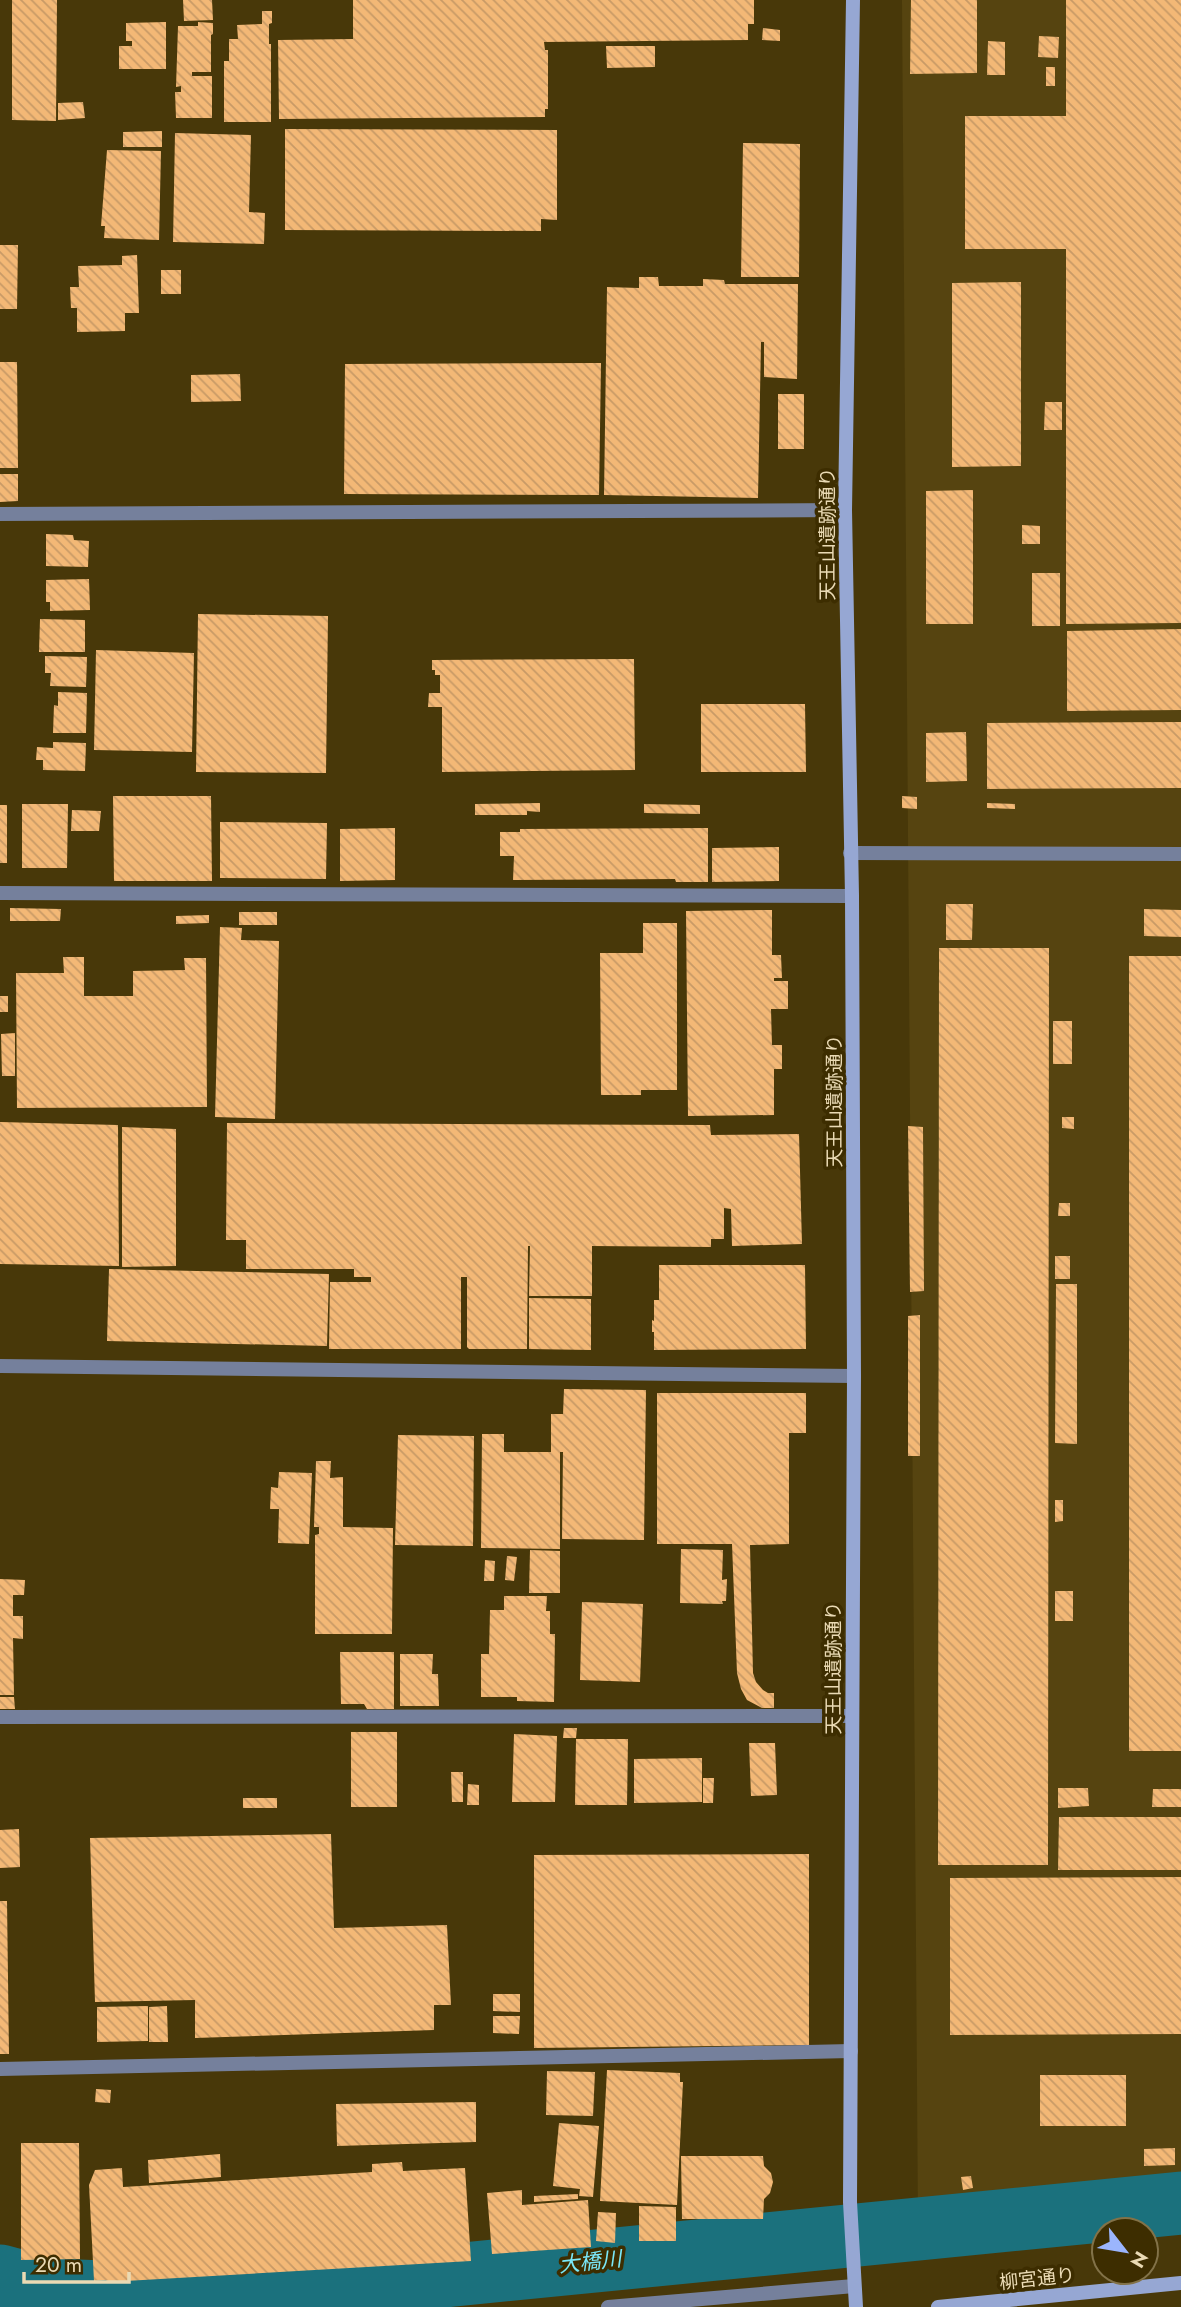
<svg xmlns="http://www.w3.org/2000/svg" width="1181" height="2307" viewBox="0 0 1181 2307" font-family="Jost,'Noto Sans JP',sans-serif">
	<defs>
		<pattern id="building-back-hatch" width="6" height="6" patternUnits="userSpaceOnUse" patternTransform="scale(1.75)"><rect width="6" height="6" fill="#f3b876"/><path d="M-1 5l2 2M0 0l6 6M5-1l2 2" fill="none" stroke="#c89a66"/></pattern>
	</defs>
	<rect width="100%" height="100%" fill="#483809"/>
	<polygon fill="#564410" points="902,0 1181,0 1181,2196 918,2220"/>
	<g fill="none" stroke-linecap="round" stroke-linejoin="round">
		<polyline stroke="#1b717d" stroke-width="63" points="0,2276 52,2290 232,2297 1181,2203"/>
	</g>
	<g fill="url(#building-back-hatch)">
		<polygon points="12,0 57,0 56,121 12,120"/>
		<polygon points="183,0 212,0 213,20 184,21"/>
		<polygon points="353,0 754,0 754,24 748,24 748,40 544,42 545,50 548,50 548,109 545,109 545,117 279,119 278,40 353,39"/>
		<polygon points="911,0 977,0 977,73 910,74"/>
		<polygon points="1066,0 1181,0 1181,623 1066,624 1066,249 965,249 965,116 1066,116"/>
		<polygon points="262,11 272,11 272,23 269,24 269,44 271,44 271,122 224,122 224,61 229,61 229,39 238,39 237,25 262,24"/>
		<polygon points="166,22 166,69 119,69 119,46 132,46 132,41 126,41 126,23"/>
		<polygon points="198,22 213,23 213,34 211,35 211,72 192,72 192,76 212,76 212,118 176,118 175,92 181,92 181,86 176,87 178,26 198,26"/>
		<polygon points="763,28 780,30 780,41 762,40"/>
		<polygon points="1039,36 1059,37 1058,58 1038,57"/>
		<polygon points="988,41 1005,42 1005,75 987,75"/>
		<polygon points="606,46 655,46 655,67 607,68"/>
		<rect x="1046" y="67" width="9" height="19"/>
		<polygon points="83,102 85,118 58,120 58,103"/>
		<polygon points="285,129 557,130 557,220 541,219 541,231 285,230"/>
		<polygon points="162,131 162,147 123,147 123,132"/>
		<polygon points="175,133 251,135 249,212 265,213 264,244 173,242"/>
		<polygon points="743,143 800,144 799,277 741,277"/>
		<polygon points="107,150 161,151 159,240 104,238 105,226 101,226"/>
		<polygon points="0,245 18,245 17,309 0,309"/>
		<polygon points="137,255 139,313 125,313 125,331 77,332 77,308 71,308 70,287 79,287 78,266 122,265 122,256"/>
		<rect x="161" y="270" width="20" height="24"/>
		<polygon points="639,277 658,277 659,286 703,286 703,279 724,280 725,284 798,284 797,379 764,377 764,342 761,342 758,498 604,495 607,287 639,288"/>
		<polygon points="1021,282 1021,466 952,467 952,283"/>
		<polygon points="0,362 17,362 18,468 0,468"/>
		<polygon points="601,363 599,495 344,494 345,364"/>
		<polygon points="240,374 241,401 191,402 191,375"/>
		<rect x="778" y="394" width="26" height="55"/>
		<polygon points="1045,402 1062,402 1062,430 1044,430"/>
		<polygon points="0,474 18,474 18,501 0,502"/>
		<polygon points="973,490 973,624 926,624 926,491"/>
		<polygon points="1022,525 1040,526 1040,544 1022,544"/>
		<polygon points="46,534 73,535 74,540 89,541 88,567 46,566"/>
		<rect x="1032" y="573" width="28" height="53"/>
		<polygon points="89,579 90,610 50,611 50,602 46,602 46,580"/>
		<polygon points="198,614 328,616 326,773 196,772"/>
		<polygon points="40,619 85,620 85,652 39,652"/>
		<polygon points="1181,629 1181,710 1067,711 1067,631"/>
		<polygon points="96,650 194,653 192,752 94,750"/>
		<polygon points="45,656 87,657 86,687 50,686 51,673 45,673"/>
		<polygon points="634,659 635,770 442,772 442,707 428,707 429,693 440,693 440,675 435,675 435,670 432,670 432,660"/>
		<polygon points="58,692 87,693 86,733 53,733 54,705 58,706"/>
		<polygon points="701,704 805,704 806,772 701,772"/>
		<polygon points="1181,722 1181,788 987,789 987,723"/>
		<polygon points="966,732 967,781 926,782 926,733"/>
		<polygon points="53,742 86,743 85,771 43,770 43,760 36,760 37,747 53,748"/>
		<polygon points="113,796 211,796 212,881 114,881"/>
		<polygon points="902,796 917,797 917,809 902,808"/>
		<polygon points="540,803 540,812 527,811 527,815 475,815 475,804"/>
		<polygon points="987,803 1015,804 1015,809 987,808"/>
		<polygon points="22,804 68,804 67,868 22,868"/>
		<polygon points="644,804 700,805 700,814 644,813"/>
		<rect x="0" y="805" width="7" height="58"/>
		<polygon points="72,810 101,811 99,831 71,831"/>
		<polygon points="220,822 327,823 326,879 220,878"/>
		<polygon points="395,828 395,880 340,881 340,829"/>
		<polygon points="708,828 708,882 676,882 675,879 513,880 514,856 500,856 500,832 520,832 520,829"/>
		<polygon points="779,847 779,881 712,882 712,848"/>
		<polygon points="946,904 973,904 972,940 946,940"/>
		<polygon points="10,908 61,909 60,921 10,921"/>
		<polygon points="1144,909 1181,910 1181,937 1144,936"/>
		<polygon points="772,910 772,955 781,955 782,978 774,978 774,981 788,981 788,1009 771,1009 772,1045 782,1045 782,1069 774,1069 774,1115 688,1116 686,911"/>
		<rect x="239" y="912" width="38" height="13"/>
		<polygon points="209,915 209,923 176,924 176,916"/>
		<polygon points="643,923 677,923 677,1090 641,1090 641,1095 601,1095 600,953 643,953"/>
		<polygon points="220,927 242,928 241,940 279,941 275,1119 215,1117"/>
		<polygon points="939,948 1049,948 1048,1865 938,1865"/>
		<rect x="1129" y="956" width="52" height="795"/>
		<polygon points="63,957 84,957 84,996 133,996 133,971 185,970 184,958 206,958 207,1107 17,1108 16,973 64,973"/>
		<rect x="0" y="996" width="8" height="16"/>
		<rect x="1053" y="1021" width="19" height="43"/>
		<polygon points="15,1033 15,1076 2,1076 1,1034"/>
		<polygon points="1062,1117 1074,1117 1074,1129 1062,1128"/>
		<polygon points="0,1122 118,1125 119,1266 0,1264"/>
		<polygon points="227,1123 710,1125 711,1135 799,1134 802,1244 732,1246 731,1209 724,1208 724,1239 711,1239 711,1247 592,1246 592,1296 529,1296 530,1246 528,1246 527,1349 469,1349 467,1347 467,1277 461,1277 461,1349 329,1349 330,1282 371,1282 371,1277 354,1277 354,1269 246,1269 246,1240 226,1240"/>
		<polygon points="908,1126 923,1127 924,1291 910,1292"/>
		<polygon points="122,1127 176,1129 176,1266 122,1267"/>
		<polygon points="1059,1203 1070,1203 1070,1216 1058,1216"/>
		<rect x="1055" y="1256" width="15" height="23"/>
		<polygon points="659,1265 805,1265 806,1349 654,1350 654,1332 652,1332 652,1320 654,1321 654,1300 659,1300"/>
		<polygon points="109,1269 329,1274 327,1346 107,1341"/>
		<polygon points="1056,1284 1077,1284 1077,1444 1055,1443"/>
		<polygon points="529,1298 591,1299 591,1350 529,1349"/>
		<polygon points="920,1315 920,1456 908,1456 908,1316"/>
		<polygon points="564,1389 646,1390 644,1540 562,1539 563,1452 560,1452 560,1549 481,1548 482,1434 504,1434 504,1452 551,1452 551,1414 563,1414"/>
		<polygon points="657,1393 806,1393 806,1433 789,1433 789,1544 750,1545 753,1673 756,1682 763,1690 768,1693 774,1693 774,1708 762,1708 747,1700 741,1689 737,1673 732,1544 657,1544"/>
		<polygon points="398,1435 474,1436 473,1546 395,1545"/>
		<polygon points="316,1461 331,1461 330,1478 343,1477 343,1527 393,1528 392,1634 315,1634 315,1535 319,1534 319,1527 314,1527"/>
		<polygon points="279,1472 312,1473 309,1544 278,1543 279,1509 270,1509 271,1487 278,1488"/>
		<polygon points="1055,1500 1063,1500 1063,1521 1055,1522"/>
		<polygon points="681,1549 723,1550 722,1580 727,1579 726,1601 722,1601 723,1604 680,1603"/>
		<polygon points="530,1550 560,1551 560,1593 529,1593"/>
		<polygon points="507,1556 517,1557 514,1581 505,1580"/>
		<polygon points="485,1560 495,1561 494,1581 484,1581"/>
		<polygon points="0,1579 25,1580 24,1595 13,1595 13,1616 23,1616 23,1639 13,1638 14,1695 0,1695"/>
		<rect x="1055" y="1591" width="18" height="30"/>
		<polygon points="504,1596 547,1596 546,1611 550,1611 550,1634 555,1634 554,1702 517,1701 517,1697 481,1697 481,1654 489,1654 490,1610 504,1610"/>
		<polygon points="582,1602 643,1604 640,1682 580,1680"/>
		<polygon points="340,1652 394,1652 394,1709 367,1709 364,1704 341,1704"/>
		<polygon points="400,1654 433,1654 432,1674 438,1674 439,1706 400,1706"/>
		<polygon points="0,1697 14,1697 15,1709 0,1709"/>
		<polygon points="564,1728 577,1728 576,1738 563,1738"/>
		<rect x="351" y="1732" width="46" height="75"/>
		<polygon points="514,1734 557,1736 555,1802 512,1802"/>
		<polygon points="576,1739 628,1739 627,1805 575,1805"/>
		<polygon points="749,1743 775,1743 777,1795 751,1796"/>
		<polygon points="702,1758 702,1802 634,1803 634,1759"/>
		<polygon points="451,1772 463,1772 463,1802 452,1802"/>
		<polygon points="703,1778 714,1778 713,1803 703,1803"/>
		<polygon points="468,1784 479,1785 479,1805 467,1805"/>
		<polygon points="1058,1788 1088,1788 1089,1806 1058,1808"/>
		<polygon points="1153,1789 1181,1789 1181,1807 1152,1807"/>
		<rect x="243" y="1798" width="34" height="10"/>
		<polygon points="1059,1817 1181,1817 1181,1870 1058,1870"/>
		<polygon points="19,1829 20,1867 0,1868 0,1830"/>
		<polygon points="331,1834 334,1928 447,1925 451,2005 434,2005 434,2030 195,2038 195,2000 95,2002 90,1838"/>
		<polygon points="809,1854 809,2045 534,2048 534,1855"/>
		<polygon points="1181,1877 1181,2034 950,2035 950,1878"/>
		<polygon points="0,1901 7,1901 9,2054 0,2054"/>
		<polygon points="493,1994 520,1994 520,2012 493,2011"/>
		<polygon points="148,2006 148,2041 97,2042 97,2007"/>
		<polygon points="167,2006 168,2042 149,2042 149,2007"/>
		<polygon points="493,2016 520,2016 519,2034 493,2033"/>
		<polygon points="607,2070 680,2073 680,2082 683,2082 677,2205 600,2201"/>
		<polygon points="547,2071 595,2072 593,2116 546,2115"/>
		<rect x="1040" y="2075" width="86" height="51"/>
		<polygon points="96,2089 111,2090 110,2103 95,2102"/>
		<polygon points="476,2102 476,2142 337,2146 336,2104"/>
		<polygon points="559,2123 599,2126 593,2197 579,2196 580,2189 553,2186"/>
		<polygon points="21,2143 79,2143 80,2259 21,2260"/>
		<polygon points="1175,2148 1175,2165 1144,2166 1144,2149"/>
		<polygon points="220,2154 221,2177 149,2183 148,2160"/>
		<polygon points="681,2156 763,2156 764,2166 771,2173 773,2182 770,2193 764,2199 763,2219 682,2219"/>
		<polygon points="402,2162 403,2171 465,2168 471,2261 108,2282 106,2280 94,2281 89,2185 95,2170 122,2168 123,2187 372,2172 372,2164"/>
		<polygon points="971,2176 973,2188 963,2190 961,2177"/>
		<polygon points="522,2190 522,2205 588,2200 591,2247 492,2254 487,2193"/>
		<polygon points="578,2194 578,2199 534,2202 534,2196"/>
		<polygon points="639,2206 676,2207 676,2241 639,2241"/>
		<polygon points="598,2212 616,2213 615,2243 596,2241"/>
	</g>
	<g fill="none" stroke-linecap="round" stroke-linejoin="round">
		<polyline stroke="#75809c" stroke-width="14" points="850,853 1181,854"/>
		<g stroke="#75809c" stroke-width="14">
			<polyline points="0,514 845,510"/>
			<polyline points="0,893 852,896"/>
			<polyline points="0,1366 854,1376"/>
			<polyline points="0,1717 852,1716"/>
			<polyline points="0,2069 851,2051"/>
			<polyline points="608,2307 854,2286"/>
		</g>
		<g stroke="#96a7d3" stroke-width="14">
			<polyline points="853,0 845,510 852,896 854,1376 850,2202 856,2307"/>
			<polyline points="938,2307 1181,2283"/>
		</g>
	</g>
	<g text-anchor="middle" stroke-width="7" stroke-linejoin="round" paint-order="stroke">
		<g font-size="19" fill="#eadab4" stroke="#3d2d00">
			<text transform="translate(827 534) rotate(-90)" y="7">天王山遺跡通り</text>
			<text transform="translate(834 1101) rotate(-90)" y="7">天王山遺跡通り</text>
			<text transform="translate(833 1668) rotate(-90)" y="7">天王山遺跡通り</text>
			<text transform="translate(1037 2278) rotate(-6)" y="7">柳宮通り</text>
		</g>
		<g font-size="21" font-style="italic" fill="#7ae8f9" stroke="#3d2d00">
			<text transform="translate(590 2262) rotate(-6)" y="7">大橋川</text>
		</g>
	</g>
	<g transform="translate(1125 2251) rotate(121)"><circle r="33" fill="#3d2d00" stroke="#827248" stroke-width="2"/>
	<path d="M0-5L12 26L0 18L-12 26Z" fill="#9bb5fd"/>
	<text y="-10" font-size="19" font-weight="bold" text-anchor="middle" fill="#eadab4">N</text>
	</g>
	<path d="M24 2272v10h105v-10" fill="none" stroke="#eadab4" stroke-width="3.5"/>
	<text x="35" y="2272" font-size="21" fill="#eadab4" stroke="#3d2d00" stroke-width="5" paint-order="stroke">20 m</text>
</svg>
